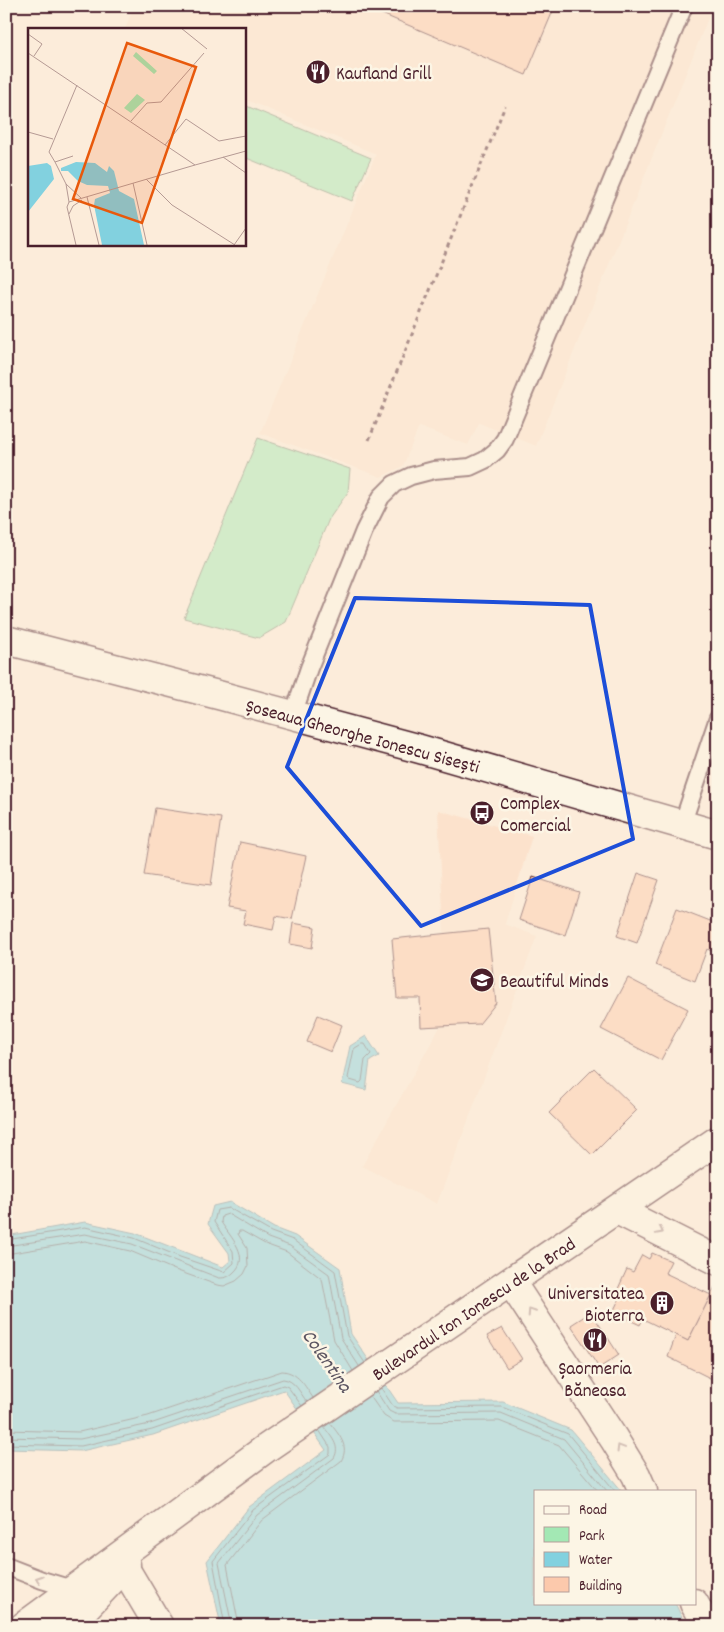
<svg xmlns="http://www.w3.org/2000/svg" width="724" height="1632" viewBox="0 0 724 1632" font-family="Dekko,sans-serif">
	<rect width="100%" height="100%" fill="#fcecda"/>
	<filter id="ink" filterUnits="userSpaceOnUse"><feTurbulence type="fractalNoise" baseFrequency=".02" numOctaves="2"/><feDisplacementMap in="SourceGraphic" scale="10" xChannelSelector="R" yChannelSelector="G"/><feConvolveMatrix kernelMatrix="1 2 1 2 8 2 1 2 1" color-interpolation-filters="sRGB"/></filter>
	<g filter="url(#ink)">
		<g fill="#fce2cc">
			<polygon points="134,6 713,6 536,446 479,423 468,445 419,427 403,466 381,477 260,433 376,154 244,99 244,29 125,29"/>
			<polygon points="438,810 532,836 505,924 537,936 437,1204 362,1166 441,1025 444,933"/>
		</g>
		<g fill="#a3e8b4" stroke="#768470">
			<polygon points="244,105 371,158 352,201 244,157"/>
			<polygon points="258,438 350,469 348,492 329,519 286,622 259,638 184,618"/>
		</g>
		<g fill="#82d1df" stroke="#6c8a97">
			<polygon points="366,1036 379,1056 370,1061 366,1090 342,1084 350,1046"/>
			<polygon points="230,1202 274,1228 295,1236 340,1268 351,1334 398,1403 503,1402 571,1430 622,1491 535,1491 535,1603 675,1603 686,1626 221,1626 207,1561 249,1507 326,1450 284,1390 153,1435 81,1451 6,1449 6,1236 85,1222 135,1233 223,1267 230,1261 229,1253 208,1224 213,1206"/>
		</g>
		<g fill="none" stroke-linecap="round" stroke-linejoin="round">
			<g stroke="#606673" stroke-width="1">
				<polygon points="362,1044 365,1044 371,1054 365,1060 362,1081 360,1083 350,1080 348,1078 354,1049"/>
				<polyline points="6,1240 85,1227 134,1238 180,1257 224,1272 234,1263 233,1251 214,1222 217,1210 229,1208 271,1232 293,1240 335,1271 347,1336 365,1363"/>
				<path d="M6,1246l79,-12 47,10 87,34c6,0 10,-1 14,-5 19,-16 -3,-36 -12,-51l1,-6 6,-2 40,24 22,8 39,28 12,64 18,28"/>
				<polyline points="6,1254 85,1241 130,1251 175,1270 217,1285 224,1286 236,1281 244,1274 248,1266 247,1248 238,1234 239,1231 242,1231 265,1244 287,1252 322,1279 334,1340 353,1371"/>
				<polyline points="381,1388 393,1406 397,1408 502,1407 568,1434 615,1491"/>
				<polyline points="376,1391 389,1411 395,1414 501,1413 564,1439 607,1491"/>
				<polyline points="370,1396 384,1416 394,1422 499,1421 559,1445 598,1491"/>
				<path d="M6,1430l73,2 69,-16 134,-45c16,1 23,15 31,27"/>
				<path d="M6,1437l74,2 70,-15 133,-45c12,1 17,14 24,23"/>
				<polyline points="6,1444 81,1446 152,1430 283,1385 288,1387 302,1406"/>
				<polyline points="225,1626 213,1561 253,1510 330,1454 330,1447 319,1430"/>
				<path d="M232,1626l-13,-63 38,-48 77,-57c7,-12 -3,-21 -10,-31"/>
				<path d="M239,1626l-12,-61 35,-45 79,-59c9,-15 -2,-26 -11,-38"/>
			</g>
		</g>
		<g fill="#fcc9ac" stroke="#4a1f2b">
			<polygon points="363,6 555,6 526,75"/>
			<polygon points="155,808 221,818 211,885 144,875"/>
			<polygon points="240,842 306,856 292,919 276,916 273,930 243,924 246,911 227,908"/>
			<polygon points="638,873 659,880 637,943 617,936"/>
			<polygon points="533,877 579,892 565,935 519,920"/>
			<polygon points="677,908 718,924 718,941 714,952 707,949 695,981 655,965"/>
			<polygon points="293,923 315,927 312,948 290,944"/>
			<polygon points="488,929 496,1003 479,1024 421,1027 420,998 397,998 392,939"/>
			<polygon points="628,978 688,1009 661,1060 601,1029"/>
			<polygon points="318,1015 342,1025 331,1052 307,1042"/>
			<polygon points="594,1068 637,1110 592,1155 549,1113"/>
			<polygon points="652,1253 671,1261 665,1273 711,1295 688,1341 643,1319 640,1325 613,1312 622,1293 617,1291 627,1269 633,1272 642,1255 649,1259"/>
			<polygon points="717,1283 718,1284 718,1382 668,1357 676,1335 688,1341"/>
			<polygon points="591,1312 619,1355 599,1368 571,1325"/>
			<polygon points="502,1328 522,1359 507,1368 487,1336"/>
		</g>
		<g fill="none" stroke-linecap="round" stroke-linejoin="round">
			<defs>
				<g id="service">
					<polyline points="293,715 309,668 364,531 381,497 394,484 411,476 434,470 470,467 485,460 497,450 505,439 684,6"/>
					<polyline points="682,825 718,718"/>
					<polyline points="6,1566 42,1580 72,1589"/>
				</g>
				<g id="minor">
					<polyline points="617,1210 718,1261"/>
					<polyline points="511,1282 614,1439 636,1475 643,1491"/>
					<polyline points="124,1567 159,1626"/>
					<polyline points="694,1603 707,1626"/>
				</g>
				<g id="tertiary">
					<polyline points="24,1626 265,1449 718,1140"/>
					<polyline points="68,1626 126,1565"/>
				</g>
				<polyline id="secondary" points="6,640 222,696 420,749 718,835"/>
			</defs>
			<use href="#service" stroke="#4a1f2b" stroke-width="20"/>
			<use href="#minor" stroke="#4a1f2b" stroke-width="31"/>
			<use href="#tertiary" stroke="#4a1f2b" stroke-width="31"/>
			<use href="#secondary" stroke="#4a1f2b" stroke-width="31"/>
			<polyline stroke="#4a1f2b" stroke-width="3" stroke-dasharray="4 4" stroke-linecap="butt" points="369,440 505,106"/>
			<use href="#service" stroke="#fcf5e5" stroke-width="16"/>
			<use href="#minor" stroke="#fcf5e5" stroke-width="28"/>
			<use href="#tertiary" stroke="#fcf5e5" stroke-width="28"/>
			<use href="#secondary" stroke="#fcf5e5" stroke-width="28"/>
		</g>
		<defs><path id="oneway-chevron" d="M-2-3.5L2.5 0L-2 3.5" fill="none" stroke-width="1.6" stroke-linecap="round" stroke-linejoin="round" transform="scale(1.25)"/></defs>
		<g stroke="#a38a88">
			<use href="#oneway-chevron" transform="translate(660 1231) rotate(27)"/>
			<use href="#oneway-chevron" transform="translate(531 1312) rotate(-123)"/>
			<use href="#oneway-chevron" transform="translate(620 1448) rotate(-121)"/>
			<use href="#oneway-chevron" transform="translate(39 1579) rotate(-160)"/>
		</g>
	</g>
	<path d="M0 0H724V1632H0ZM355,598l235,7 43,234 -212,87 -134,-159z" fill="#fcecda" fill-opacity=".55" fill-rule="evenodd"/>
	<path fill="none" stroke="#1d4ed8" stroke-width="4" stroke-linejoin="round" d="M355,598l235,7 43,234 -212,87 -134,-159z"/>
	<defs>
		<symbol id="restaurant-disc" viewBox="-11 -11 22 22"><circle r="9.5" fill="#4a1f2b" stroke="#fcf5e5"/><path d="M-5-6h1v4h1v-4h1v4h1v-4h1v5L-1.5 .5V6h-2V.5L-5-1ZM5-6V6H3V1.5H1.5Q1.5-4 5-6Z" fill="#fff"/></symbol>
		<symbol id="bus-disc" viewBox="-11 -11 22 22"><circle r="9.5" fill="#4a1f2b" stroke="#fcf5e5"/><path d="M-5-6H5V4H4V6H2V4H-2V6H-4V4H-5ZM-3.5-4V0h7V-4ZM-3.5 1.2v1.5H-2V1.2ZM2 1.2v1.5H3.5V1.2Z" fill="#fff"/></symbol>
		<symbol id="school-disc" viewBox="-11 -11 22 22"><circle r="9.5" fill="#4a1f2b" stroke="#fcf5e5"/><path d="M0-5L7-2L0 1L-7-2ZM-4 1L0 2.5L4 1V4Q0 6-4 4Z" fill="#fff"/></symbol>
		<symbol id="building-disc" viewBox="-11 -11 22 22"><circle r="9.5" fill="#4a1f2b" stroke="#fcf5e5"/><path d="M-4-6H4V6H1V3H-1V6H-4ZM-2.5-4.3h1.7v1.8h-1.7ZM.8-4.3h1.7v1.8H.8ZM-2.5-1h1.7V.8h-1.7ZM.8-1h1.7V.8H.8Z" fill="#fff"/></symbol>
	</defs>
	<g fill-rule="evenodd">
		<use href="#restaurant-disc" x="304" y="58" width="28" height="28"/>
		<use href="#bus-disc" x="468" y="799" width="28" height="28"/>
		<use href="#school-disc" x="468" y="966" width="28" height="28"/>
		<use href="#building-disc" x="648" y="1289" width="28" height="28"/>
		<use href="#restaurant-disc" x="581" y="1326" width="28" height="28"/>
	</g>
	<g text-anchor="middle" stroke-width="5" stroke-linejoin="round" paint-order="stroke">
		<g font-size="19" fill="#4a1f2b" stroke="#fcf5e5" text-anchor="start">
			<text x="336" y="79">Kaufland Grill</text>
			<text x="500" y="809">Complex<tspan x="500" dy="22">Comercial</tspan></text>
			<text x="500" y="987">Beautiful Minds</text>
			<text x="644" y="1299" text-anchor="end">Universitatea<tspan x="644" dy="22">Bioterra</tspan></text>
			<text x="595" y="1374" text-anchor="middle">Șaormeria<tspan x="595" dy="22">Băneasa</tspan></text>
		</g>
		<g font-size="19" fill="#4a1f2b" stroke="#fcf5e5">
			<text transform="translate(363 735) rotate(15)" y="7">Șoseaua Gheorghe Ionescu Sisești</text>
			<text transform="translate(473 1308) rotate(-34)" y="7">Bulevardul Ion Ionescu de la Brad</text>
		</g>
		<g font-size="20" font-style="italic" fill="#5b5461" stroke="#fcf5e5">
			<text transform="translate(328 1360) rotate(55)" y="7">Colentina</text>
		</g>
	</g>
	<g transform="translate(28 28)">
		<rect width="218" height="218" fill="#fcecda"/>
		<path d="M108,24l21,19 -3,3 -21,-18zM109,66l8,6 -14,13 -7,-5z" fill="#a3e8b4"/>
		<path d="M48,134l19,1 12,9 2,-6 5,5 5,20 15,8 10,46h-42l-8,-40 1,-6 15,-6 -2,-7 -21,-1 -9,-4 -10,-10h-7v-3zM19,135l4,3 3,13 -26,33v-46z" fill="#82d1df"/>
		<path fill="none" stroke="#b59a94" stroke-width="1" d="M153,0l26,21M0,6l14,10 -8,12M0,25l167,112 51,-14M103,93l16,-18 14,-1 43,-49M0,104l25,7M137,117l21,-26 33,22 27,-5M45,128l-18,6 -6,-10 28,-67M195,129l23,16M27,134l11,22 15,14M118,151l26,26 63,40M105,155l14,62M38,156l3,18M59,169l12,48M41,186l4,-8 9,-6M48,217l-9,-38 2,-5 126,-37M206,217l12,-17"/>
		<path fill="#e8590c" fill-opacity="0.15" stroke="#e8590c" stroke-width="2.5" d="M99,15l69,24 -54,156 -69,-24z"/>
		<rect width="218" height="218" fill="none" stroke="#4a1f2b" stroke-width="2.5"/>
	</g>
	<rect width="724" height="1632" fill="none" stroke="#fcf5e5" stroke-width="25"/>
	<rect x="12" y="12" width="699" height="1607" fill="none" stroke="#4a1f2b" stroke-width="2" filter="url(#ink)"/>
	<rect x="534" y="1490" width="162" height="115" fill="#fcf5e5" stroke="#b59f9b"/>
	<rect x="544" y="1506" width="25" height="8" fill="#fcf5e5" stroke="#b59f9b"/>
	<text x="579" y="1514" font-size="15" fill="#4a1f2b">Road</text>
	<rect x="544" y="1527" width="25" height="15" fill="#a3e8b4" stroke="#b59f9b"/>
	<text x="579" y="1540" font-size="15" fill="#4a1f2b">Park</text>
	<rect x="544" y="1552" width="25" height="15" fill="#82d1df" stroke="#b59f9b"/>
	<text x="579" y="1564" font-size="15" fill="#4a1f2b">Water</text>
	<rect x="544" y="1577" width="25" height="15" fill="#fcc9ac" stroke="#b59f9b"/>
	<text x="579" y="1590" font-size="15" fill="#4a1f2b">Building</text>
</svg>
